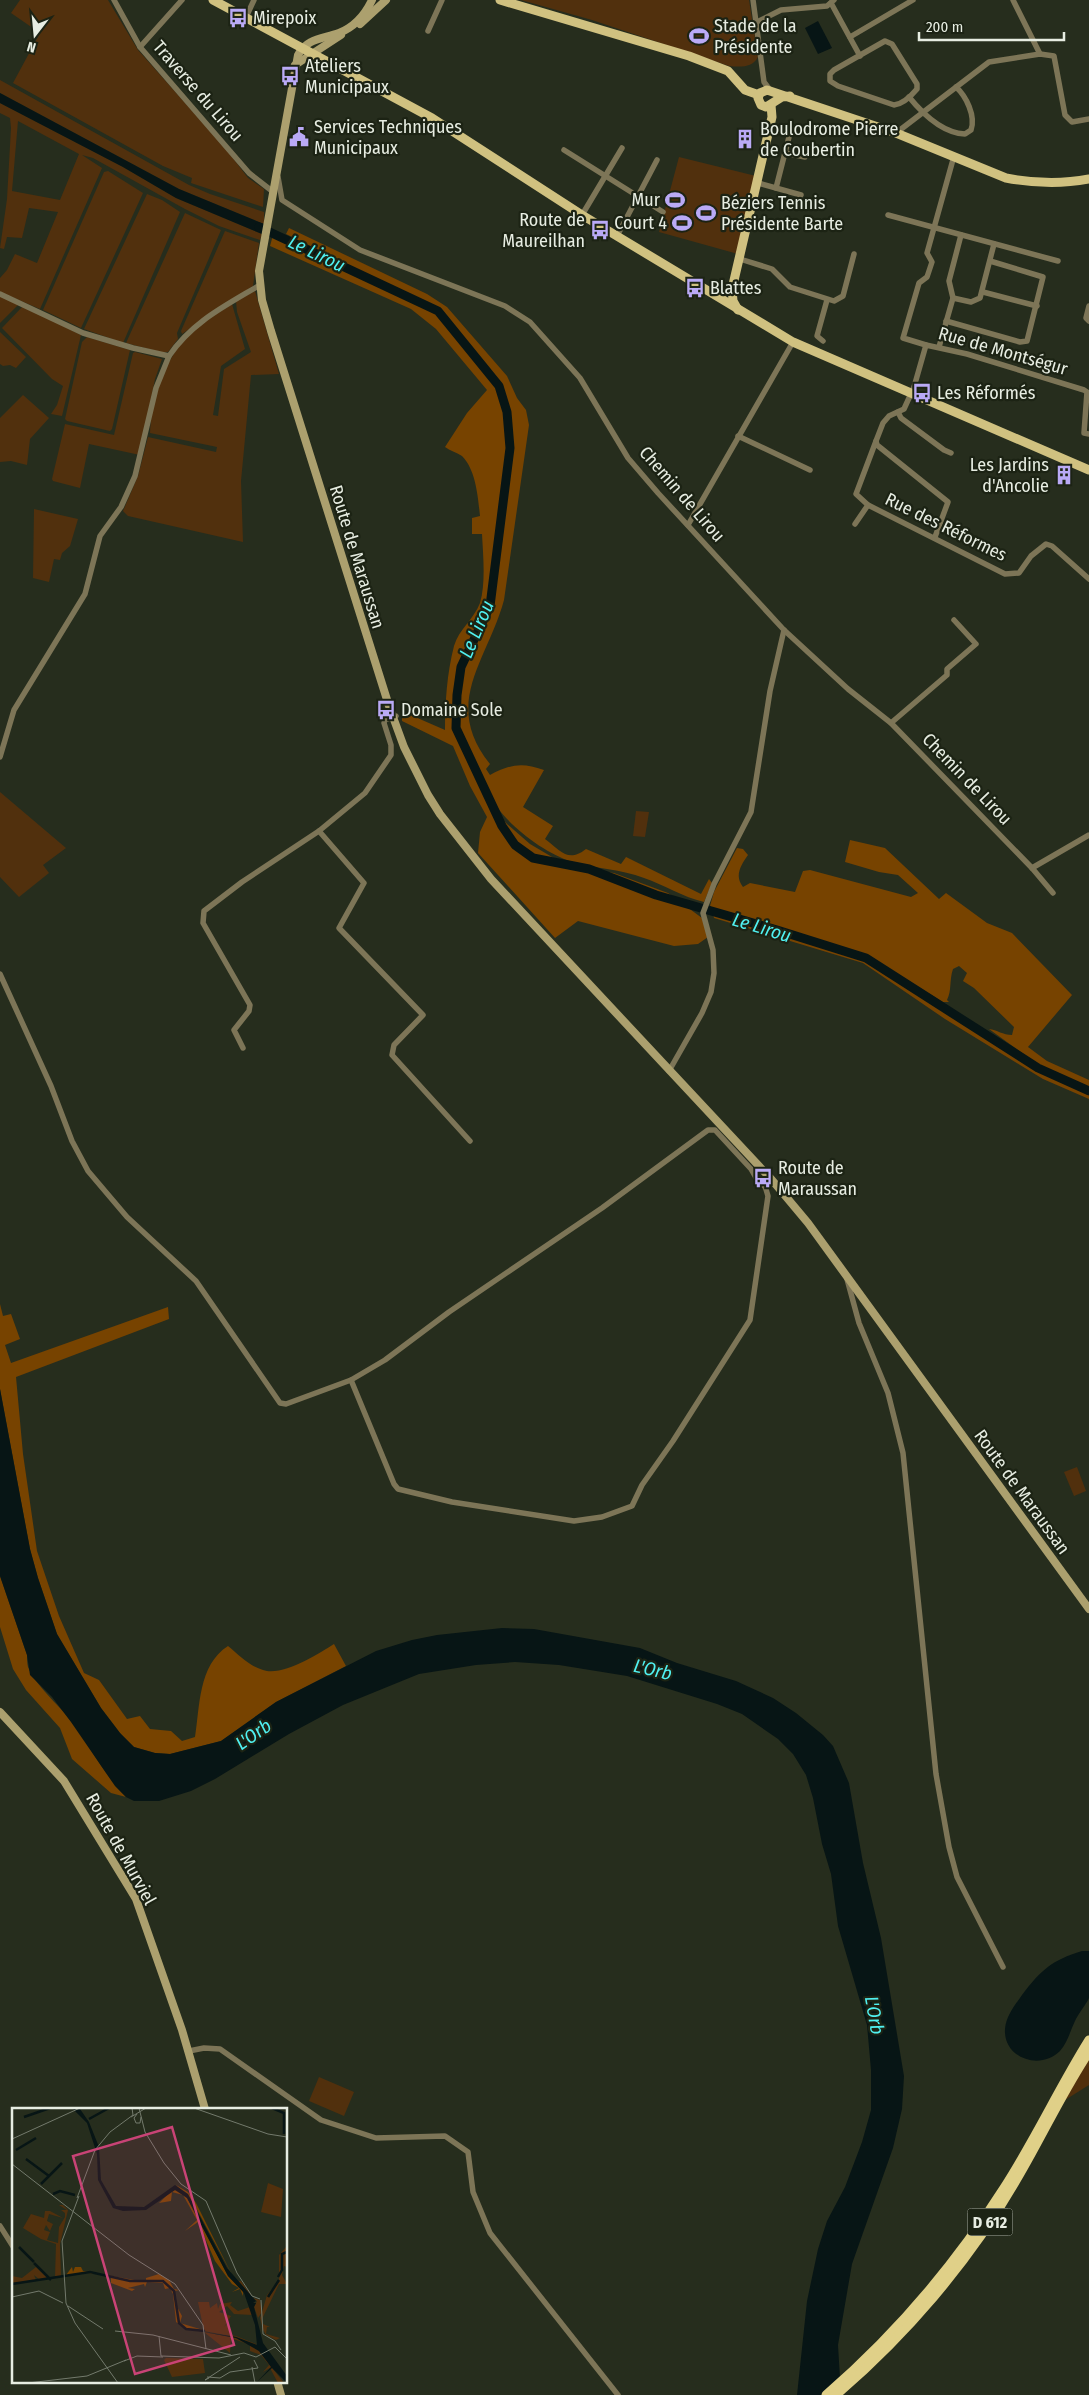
<svg xmlns="http://www.w3.org/2000/svg" width="1089" height="2395" viewBox="0 0 1089 2395" font-family="'Fira Sans Condensed',sans-serif">
	<rect width="100%" height="100%" fill="#262d1d"/>
	<g fill="#51300d" fill-rule="evenodd">
		<polygon points="20,0 108,0 138,50 226,149 248,178 264,189 263,207 191,183 192,178 163,166 13,83 40,33 11,13"/>
		<path d="M521,0h228l9,57c-6,11 -17,10 -29,9l-137,-46z"/>
		<polygon points="0,80 189,185 210,194 264,212 264,224 179,189 0,93"/>
		<path d="M0,103l123,64 53,31 86,36 -2,6 -41,-14 -34,-17 -92,-51 -11,-3 20,13 -62,141 -40,-17v-14l7,-8 8,-16 22,9 21,-51 -29,-4 -7,30 -15,-1 -3,12 -4,-1 7,-49 4,-71 -1,-10 -10,-5zM18,121l61,33 -19,46 -48,-9z"/>
		<polygon points="679,157 756,176 738,254 659,232"/>
		<polygon points="108,171 143,193 81,328 43,310 104,172"/>
		<polygon points="147,194 162,200 180,212 123,343 84,329"/>
		<polygon points="185,213 221,230 177,333 178,339 168,352 160,352 126,343"/>
		<polygon points="225,231 259,243 253,286 182,334 181,331"/>
		<path d="M255,291l24,83 -28,1 -10,106 2,61 -115,-26 -5,-5 15,-35 10,-39 68,15 1,-5 -67,-14c2,-36 14,-73 40,-100 11,-11 29,-20 42,-29l13,45 -24,17 -8,49 5,1 6,-47 27,-17 -14,-40 -1,-11z"/>
		<polygon points="0,296 19,304 0,323"/>
		<polygon points="23,306 81,335 62,416 51,414 57,405 63,386 52,379 2,328"/>
		<polygon points="0,332 26,357 16,368 10,365 3,366 0,364"/>
		<polygon points="87,337 130,350 112,429 110,431 67,421 65,419 82,342"/>
		<polygon points="135,352 162,359 155,379 140,455 89,444 80,488 53,481 52,479 65,424 114,435 133,353"/>
		<polygon points="23,395 49,418 30,439 27,465 11,461 0,462 0,418"/>
		<polygon points="34,509 78,519 70,546 62,553 60,560 54,559 49,582 33,578"/>
		<polygon points="0,792 66,848 43,865 49,873 19,897 0,877"/>
		<polygon points="636,811 649,812 645,837 633,836"/>
		<polygon points="1077,1467 1086,1491 1074,1496 1064,1472"/>
		<polygon points="1089,2058 1089,2085 1065,2100"/>
		<polygon points="319,2077 354,2092 344,2116 309,2101"/>
	</g>
	<g fill="#774300">
		<path d="M289,228l138,66 20,13 60,69 10,22 9,12 3,15 -25,175c-16,60 -63,103 -14,164l-4,5 4,6c21,-11 32,-13 54,-5l-21,37 30,19 -8,13c16,12 23,24 41,10l35,15 5,-7 75,37 8,-15 3,4 -8,19c-21,-5 -40,-17 -60,-24 -23,-9 -48,-9 -71,-16 -27,-8 -60,-33 -76,-55l-39,-76 -2,1 35,73 16,19 23,20 39,23 45,6 54,20 34,25 6,19 -10,7 -24,2 -96,-25 -23,17 -77,-85 2,-21 7,-15 -17,-31 -17,-40 -51,-25v-7l4,-1 39,17c0,-27 2,-57 9,-84 5,-17 20,-27 26,-43 6,-20 3,-49 2,-69h-10v-16l8,-2c-2,-19 -4,-46 -18,-60 -6,-4 -12,-5 -17,-9l22,-34 20,-23 -51,-61 -25,-20 -141,-63 3,-11 72,33 2,-4 -61,-30z"/>
		<path d="M850,840l35,8 54,51 7,-6 41,30 25,10 60,62 -44,52 19,14 42,19v9l-49,-23 -51,-37c8,1 14,6 23,6l2,-8 -40,-39 -11,-7 4,-8 -8,-7 -6,3c-4,12 -1,21 -6,31l2,2h-6l-75,-46 -154,-46 -4,-4 4,-14 23,-44 6,1 5,6c-7,10 -14,21 -5,32l7,-4 45,9 8,-21 7,-1 101,27 7,-4 -20,-18 -19,-3 -34,-10z"/>
		<polygon points="713,914 776,931 866,960 977,1027 1041,1070 1089,1093 1089,1099 1043,1079 945,1019 863,963 714,918"/>
		<path d="M0,1304l3,12 8,-2 9,25 -15,6 6,18 157,-56 1,12 -153,58 7,77 14,97 22,65 25,57 15,7 28,39 13,-3 10,13 21,2 11,10 13,-4c5,-30 3,-72 33,-91 11,9 21,20 35,24 19,7 55,-16 71,-26l12,22 -70,36 -55,39 -51,13 -15,-1 -21,-6 -14,-14 -19,-25 -44,-74 -19,-56 -8,-29 -30,-160z"/>
		<path d="M0,1576l27,79c0,4 0,8 1,12 7,18 31,38 43,54 19,25 33,54 55,76l-15,-4 -39,-34 -12,-31 -34,-38 -13,-21 -13,-42z"/>
	</g>
	<g fill="#071515">
		<polygon points="818,21 832,48 818,54 805,28"/>
		<polygon points="0,93 179,189 264,224 262,234 176,198 123,167 0,103"/>
		<polygon points="0,1389 30,1549 38,1578 57,1634 101,1708 120,1733 134,1747 155,1753 170,1754 221,1741 276,1702 376,1651 412,1640 437,1635 502,1628 534,1629 640,1648 677,1663 736,1681 773,1698 796,1713 823,1735 833,1746 849,1783 863,1863 881,1938 904,2076 902,2109 893,2148 852,2264 838,2345 841,2395 797,2395 807,2301 818,2249 827,2221 845,2187 862,2142 871,2110 871,2070 867,2025 838,1926 831,1874 822,1844 813,1798 806,1775 793,1754 778,1739 742,1714 717,1704 627,1676 559,1665 515,1662 476,1665 419,1674 343,1705 289,1734 215,1779 191,1791 159,1801 134,1801 126,1797 115,1786 71,1722 52,1697 30,1675 27,1655 0,1576"/>
		<path d="M1082,1951h7c0,13 0,36 0,47 -2,5 -11,16 -14,23 -5,10 -7,21 -15,30 -20,20 -57,7 -55,-22 1,-13 10,-24 17,-34 19,-25 30,-35 60,-44z"/>
	</g>
	<g fill="none" stroke-linecap="round" stroke-linejoin="round">
		<polyline stroke="#071515" stroke-width="9" points="259,227 438,311 499,386 507,412 510,448 490,606 461,667 457,695 456,728 502,826 515,845 533,858 589,869 656,895 777,930 866,958 1038,1068 1089,1091"/>
		<g stroke="#7d7557" stroke-width="5.5">
			<polyline points="114,0 140,47 249,173 272,191"/>
			<polyline points="753,0 764,82 770,90"/>
			<polyline points="1013,0 1040,54"/>
			<polyline points="831,3 860,56"/>
			<polyline points="246,17 254,0"/>
			<polyline points="757,22 781,10 827,6 834,0"/>
			<polyline points="428,31 442,0"/>
			<polyline points="850,37 913,0"/>
			<path d="M885,41l7,3 25,40v5c-5,6 -14,15 -23,16l-56,-19 -8,-5v-7l4,-4z"/>
			<polyline points="140,47 182,0"/>
			<path d="M909,97c13,16 33,36 56,37l6,-4c5,-14 -5,-34 -15,-43"/>
			<polyline points="896,133 989,62 1040,54 1054,56 1065,115 1072,122 1089,119"/>
			<polyline points="564,150 663,212"/>
			<polyline points="785,153 805,157"/>
			<polyline points="278,177 282,200 360,250 505,306 530,322 580,378 628,458 658,493 784,630 848,689 891,723 1032,868 1053,893"/>
			<polyline points="758,183 801,195"/>
			<polyline points="776,188 789,137"/>
			<polyline points="582,215 622,148"/>
			<polyline points="888,215 1058,261"/>
			<polyline points="617,236 657,160"/>
			<polyline points="740,259 772,269 790,287 834,301 843,296 854,254"/>
			<polyline points="983,292 1037,306"/>
			<path d="M0,294l83,39 50,15 36,8c23,-34 56,-50 91,-71"/>
			<polyline points="953,298 971,302 980,298 994,244"/>
			<polyline points="1089,306 1086,318 1089,321"/>
			<polyline points="946,321 1020,342 1027,341 1043,277 990,261"/>
			<polyline points="823,341 817,336 827,300"/>
			<polyline points="926,345 903,338 919,283 927,277 932,262 927,253 954,156"/>
			<polyline points="939,347 953,298 949,281 961,235"/>
			<polyline points="898,412 901,418 944,450 951,453"/>
			<polyline points="738,436 810,470"/>
			<polyline points="876,441 856,494 868,505 1005,574 1019,573 1031,556 1046,544 1052,546 1089,579"/>
			<polyline points="855,524 868,505"/>
			<polyline points="688,525 793,342"/>
			<polyline points="935,537 948,502 877,445 876,441 883,423 889,416 904,409 914,387 926,345 967,354 1084,390 1087,392 1084,433 1089,434"/>
			<polyline points="891,723 947,675 947,669 976,644 954,620"/>
			<polyline points="0,757 14,710 85,594 100,536 121,507 135,476 156,388 169,356"/>
			<polyline points="319,831 364,883 339,928 423,1015 394,1045 392,1055 470,1141"/>
			<polyline points="1032,868 1089,835"/>
			<polyline points="0,974 51,1086 72,1141 88,1171 127,1217 196,1281 280,1403 286,1404 351,1380 385,1360 449,1312 602,1208 708,1130 715,1130 751,1169 759,1183 766,1187"/>
			<polyline points="243,1048 234,1030 249,1011 250,1005 203,923 204,911 242,882 319,831 365,793 391,755 391,745 384,723 385,720 396,716"/>
			<polyline points="669,1071 702,1013 711,992 714,973 713,950 703,913 714,884 751,812 770,691 784,630"/>
			<polyline points="847,1279 859,1323 888,1393 903,1453 936,1774 949,1847 957,1877 1003,1967"/>
			<polyline points="351,1380 394,1484 398,1489 452,1502 574,1521 602,1517 632,1506 642,1485 673,1441 750,1320 768,1196 765,1186 772,1180"/>
			<polyline points="189,2051 204,2048 220,2049 321,2120 376,2138 445,2136 468,2152 473,2192 490,2233 618,2395"/>
			<polyline points="0,2226 14,2248"/>
		</g>
		<g stroke="#aca06e" stroke-width="8">
			<path d="M372,0c-7,15 -18,27 -33,33 -16,6 -32,5 -41,22l-39,216 3,29 9,31 118,375 15,41 24,48 12,19 51,65 281,301 36,43 281,386"/>
			<polyline points="360,24 386,0"/>
			<polyline points="295,65 341,35"/>
			<polyline points="0,1712 64,1781 136,1899 182,2030 205,2109"/>
			<polyline points="277,2381 281,2395"/>
		</g>
		<g stroke="#d0c180" stroke-width="9">
			<polyline points="213,0 432,118 582,215 793,342 1089,470"/>
			<polyline points="500,0 689,56 728,71 745,90 759,95"/>
			<path d="M790,96l-8,1 -16,10 -5,-2 -3,-7 2,-5 7,-3 129,43 110,45c26,5 57,6 83,1"/>
			<polyline points="738,310 733,301 732,289 772,117 771,105"/>
		</g>
		<g stroke="#e0d088" stroke-width="9">
			<path d="M826,2395c69,-60 129,-130 178,-207 31,-48 55,-100 85,-148"/>
			<path d="M836,2395c69,-59 132,-132 178,-211 26,-43 47,-90 75,-132"/>
		</g>
	</g>
	<defs>
		<symbol id="bus-bare" viewBox="-9 -9 18 18"><path d="M-5-6H5V4H4V6H2V4H-2V6H-4V4H-5ZM-3.5-4V0h7V-4ZM-3.5 1.2v1.5H-2V1.2ZM2 1.2v1.5H3.5V1.2Z" fill="#baaaf6" stroke="#1c2314" stroke-width="2.5" paint-order="stroke"/></symbol>
		<symbol id="stadium-bare" viewBox="-9 -9 18 18"><path d="M0-5a6.5 5 0 1 0 0 10a6.5 5 0 1 0 0-10ZM-3.5-1.8h7v3.6h-7Z" fill="#baaaf6" stroke="#1c2314" stroke-width="2.5" paint-order="stroke"/></symbol>
		<symbol id="civic-bare" viewBox="-9 -9 18 18"><path d="M-.6-6.5H3V-4.5H.6V-3L4-1V1h2V6H-6V1h2V-1L-.6-3ZM-1.2 2.5V6h2.4V2.5Z" fill="#baaaf6" stroke="#1c2314" stroke-width="2.5" paint-order="stroke"/></symbol>
		<symbol id="building-bare" viewBox="-9 -9 18 18"><path d="M-4-6H4V6H1V3H-1V6H-4ZM-2.5-4.3h1.7v1.8h-1.7ZM.8-4.3h1.7v1.8H.8ZM-2.5-1h1.7V.8h-1.7ZM.8-1h1.7V.8H.8Z" fill="#baaaf6" stroke="#1c2314" stroke-width="2.5" paint-order="stroke"/></symbol>
	</defs>
	<g fill-rule="evenodd">
		<use href="#bus-bare" x="224" y="4" width="28" height="28"/>
		<use href="#stadium-bare" x="685" y="22" width="28" height="28"/>
		<use href="#bus-bare" x="276" y="62" width="28" height="28"/>
		<use href="#civic-bare" x="285" y="123" width="28" height="28"/>
		<use href="#building-bare" x="731" y="125" width="28" height="28"/>
		<use href="#stadium-bare" x="661" y="186" width="28" height="28"/>
		<use href="#stadium-bare" x="692" y="199" width="28" height="28"/>
		<use href="#stadium-bare" x="668" y="209" width="28" height="28"/>
		<use href="#bus-bare" x="586" y="216" width="28" height="28"/>
		<use href="#bus-bare" x="681" y="274" width="28" height="28"/>
		<use href="#bus-bare" x="908" y="379" width="28" height="28"/>
		<use href="#building-bare" x="1050" y="461" width="28" height="28"/>
		<use href="#bus-bare" x="372" y="696" width="28" height="28"/>
		<use href="#bus-bare" x="749" y="1164" width="28" height="28"/>
	</g>
	<g text-anchor="middle" stroke-width="4.5" stroke-linejoin="round" paint-order="stroke">
		<rect fill="#1c2314" stroke="#aab0a4" stroke-width="1" x="967.5" y="2208.5" width="45" height="27" rx="4"/>
		<g font-size="16" font-weight="bold" fill="#e7ede2">
			<text x="990" y="2228">D 612</text>
		</g>
		<g font-size="18" fill="#e7ede2" stroke="#1c2314" text-anchor="start">
			<text x="253" y="24">Mirepoix</text>
			<text x="714" y="32">Stade de la<tspan x="714" dy="21">Présidente</tspan></text>
			<text x="305" y="72">Ateliers<tspan x="305" dy="21">Municipaux</tspan></text>
			<text x="314" y="133">Services Techniques<tspan x="314" dy="21">Municipaux</tspan></text>
			<text x="760" y="135">Boulodrome Pierre<tspan x="760" dy="21">de Coubertin</tspan></text>
			<text x="660" y="206" text-anchor="end">Mur</text>
			<text x="721" y="209">Béziers Tennis<tspan x="721" dy="21">Présidente Barte</tspan></text>
			<text x="585" y="226" text-anchor="end">Route de<tspan x="585" dy="21">Maureilhan</tspan></text>
			<text x="667" y="229" text-anchor="end">Court 4</text>
			<text x="710" y="294">Blattes</text>
			<text x="937" y="399">Les Réformés</text>
			<text x="1049" y="471" text-anchor="end">Les Jardins<tspan x="1049" dy="21">d'Ancolie</tspan></text>
			<text x="401" y="716">Domaine Sole</text>
			<text x="778" y="1174">Route de<tspan x="778" dy="21">Maraussan</tspan></text>
		</g>
		<g font-size="18" fill="#e7ede2" stroke="#1c2314">
			<text transform="translate(198 91) rotate(49)" y="6">Traverse du Lirou</text>
			<text transform="translate(1003 351) rotate(16)" y="6">Rue de Montségur</text>
			<text transform="translate(682 494) rotate(49)" y="6">Chemin de Lirou</text>
			<text transform="translate(946 527) rotate(26)" y="6">Rue des Réformes</text>
			<text transform="translate(357 557) rotate(73)" y="6">Route de Maraussan</text>
			<text transform="translate(967 779) rotate(46)" y="6">Chemin de Lirou</text>
			<text transform="translate(1022 1492) rotate(54)" y="6">Route de Maraussan</text>
			<text transform="translate(121 1849) rotate(61)" y="6">Route de Murviel</text>
		</g>
		<g font-size="19" font-style="italic" fill="#50f1f1" stroke="#1c2314">
			<text transform="translate(317 253) rotate(26)" y="7">Le Lirou</text>
			<text transform="translate(476 629) rotate(-67)" y="7">Le Lirou</text>
			<text transform="translate(762 927) rotate(17)" y="7">Le Lirou</text>
			<text transform="translate(653 1669) rotate(13)" y="7">L'Orb</text>
			<text transform="translate(253 1734) rotate(-35)" y="7">L'Orb</text>
			<text transform="translate(875 2015) rotate(80)" y="7">L'Orb</text>
		</g>
	</g>
	<g transform="translate(12 2108)">
		<rect width="275" height="275" fill="#262d1d"/>
		<path d="M256,75l15,6 -2,28 -20,-5zM47,97h4l5,5 -8,34 1,32 -6,2 1,-34 -15,-5 -18,-11 8,-14 13,4 1,-7h5l13,7 -14,-4 -2,7 6,3 -3,7 -4,-6 -2,5 6,2 -3,8 11,3 1,-16 6,-10v-4l-4,-3h6zM274,139l1,20 -3,-1 -2,9 5,9h-8l-17,35 1,5 7,3h-3l-1,7 14,4 -4,2 -10,-5 -3,-5 -3,-12 2,-6 -4,6 -4,-11 3,-6 -5,-3 -14,-17h3l12,17 7,2 2,12 5,-17 12,-15v-25zM24,159l13,12 -9,1 -6,-5 2,5 -24,3v-7l10,2zM186,194h11l1,6 7,-5 1,6 2,-5 12,-2 -2,3 8,6 12,-4 2,8 -18,-1 -7,-8 -8,6 12,4 -7,11 4,-4 2,12 6,1 20,8v2l-20,-9 -32,-6zM192,224l32,6 17,8 6,5 25,32h-6l-8,-15 -7,4 6,-7 -8,-10 -11,-4v-6l-19,-7 -1,15zM154,250l37,1 2,14 -33,4 -8,-17z" fill="#51300d"/>
		<path d="M164,77l12,7 8,11 36,72 -39,-73zM163,82l3,1 9,7 4,7 37,71 15,15v5l-3,-7 -8,3 7,-4 -7,-4 -17,-23 -17,-39 -13,9 12,-11 -14,-25 -11,-3 -1,9 -12,2 10,-10zM60,159l1,5 2,-5h6l2,4 63,11v-4l13,-4 10,6 5,9 5,1 -4,1v12l7,13 -2,7 23,7 -17,-1 -10,-7 -3,-28 -3,-6 -5,1 -2,-6 -16,-1 -2,5 -1,-3 -16,4 7,1 -3,2 -21,-8v-7l-23,-3 -22,2z" fill="#774300"/>
		<path d="M60,0l8,1 9,13 10,25 2,33 15,26 28,1 31,-22 13,9 39,74 29,33 -3,2h3l-2,4 9,36 24,33v7l-15,-15 -16,15 15,-16 -12,-16 -23,-13 -32,-6 32,5 21,8 -2,-20 -11,-32 -16,-17 -41,-78 -12,-8 -29,20 -23,1 -10,-3 -15,-28 -1,-26 -10,-31z" fill="#071515"/>
		<path fill="none" stroke="#071515" stroke-width="2.5" d="M260,0l12,5v21M12,9l26,-9M77,11l20,-11M4,42l20,-12M14,51l23,17M29,76l21,-21M41,86l7,-3 15,4M7,139l15,15M22,155l17,17M266,169l4,-7v-16l5,-2M0,176l78,-12 40,9h33l11,10 5,32 7,6 19,2M256,189l11,-17"/>
		<path fill="none" stroke="#737a6c" stroke-width="1" d="M127,0l6,24 19,31 17,21 25,17 31,72 15,23 8,3M182,0l74,26 19,3M125,6l-3,4 2,5h4l1,-6M119,9l15,-9M0,31l68,-31M0,56l117,91 46,29 28,41 3,24M67,88l-17,45 4,62 9,20 43,60M65,90l18,-48 15,-18 23,-17 -1,-7M0,189l27,-6 24,12M249,192l2,34 12,7 6,9M56,198l35,23M103,223l38,4 78,20M147,228l2,20M149,248l58,2 25,-5 12,4 19,-10 12,12M112,253l13,-5 26,1M240,259l3,16M195,269l13,1 10,-6 28,-4 -4,-8M197,270l-4,2 35,-23M16,275l59,-7 39,-16"/>
		<path fill="#c94376" fill-opacity="0.15" stroke="#c94376" stroke-width="2.5" d="M160,19l62,218 -99,29 -62,-218z"/>
		<rect width="275" height="275" fill="none" stroke="#e7ede2" stroke-width="2.5"/>
	</g>
	<g transform="translate(35 35) rotate(196)" stroke="#1c2314" stroke-width="4" paint-order="stroke">
	<path d="M0-4L9 19L0 12L-9 19Z" fill="#e7ede2"/>
	<text y="-8" font-size="14" font-weight="bold" text-anchor="middle" fill="#e7ede2">N</text>
	</g>
	<path d="M919 32v8h145v-8" fill="none" stroke="#e7ede2" stroke-width="2.5"/>
	<text x="926" y="32" font-size="15" fill="#e7ede2" stroke="#1c2314" stroke-width="4" paint-order="stroke">200 m</text>
</svg>
